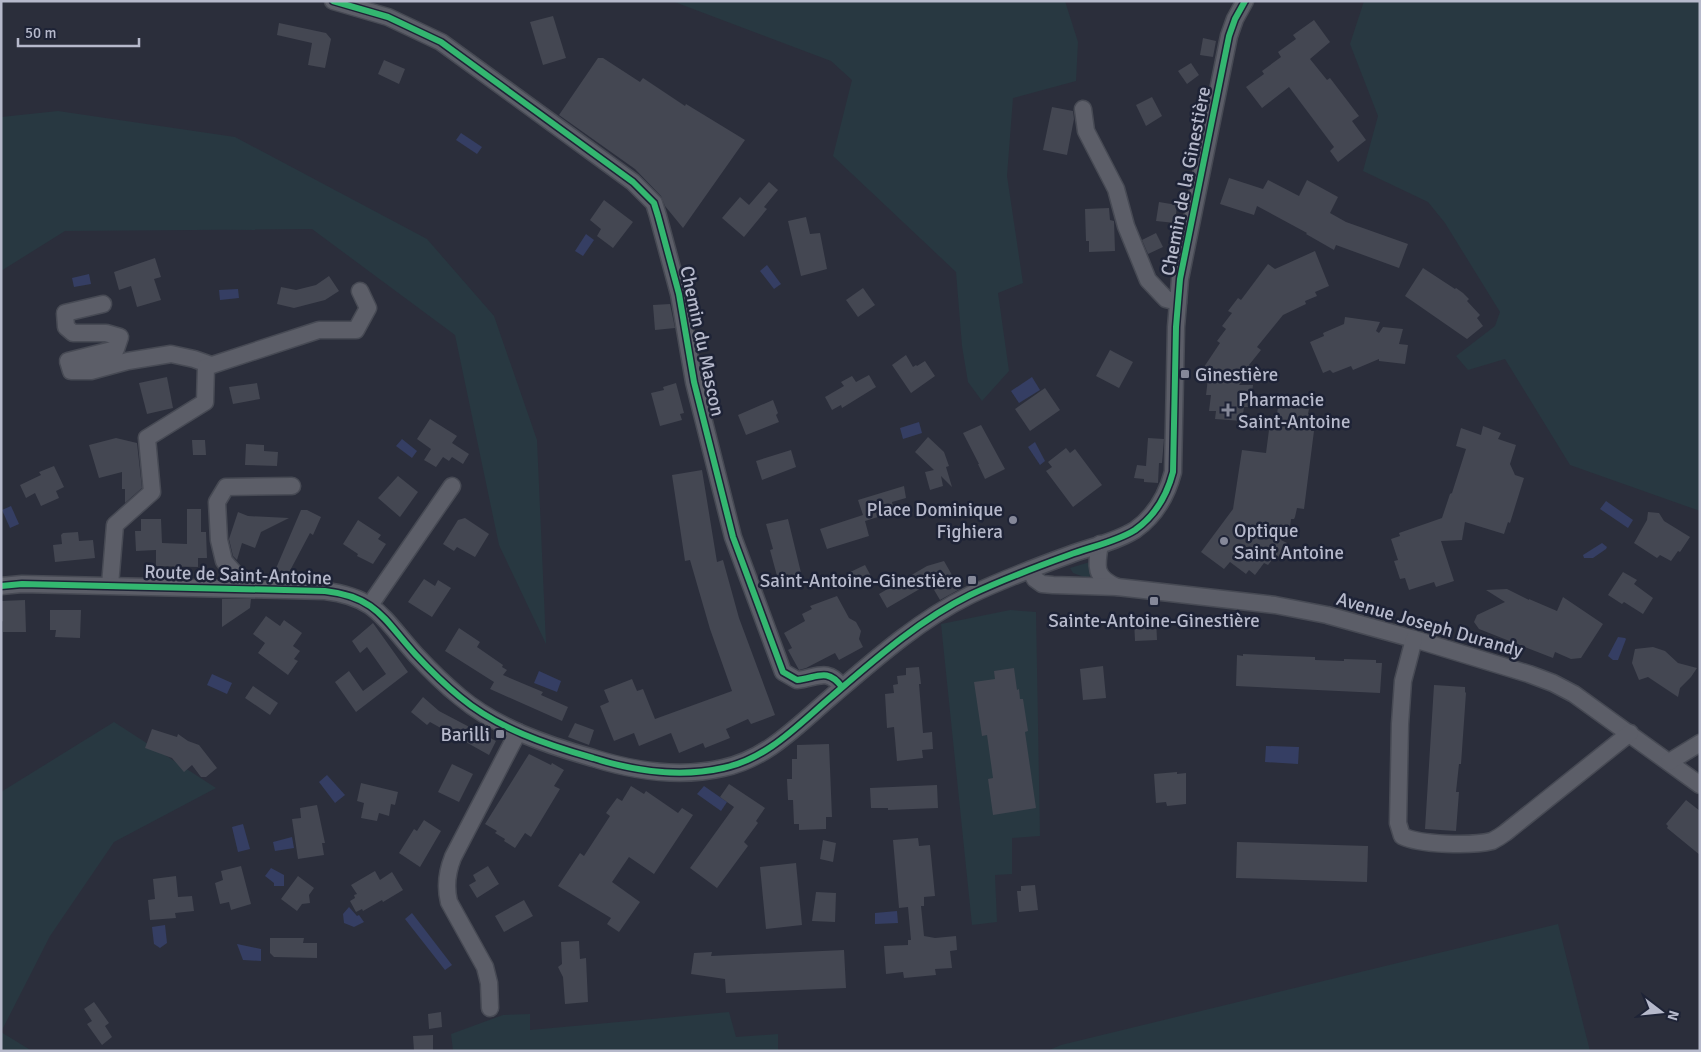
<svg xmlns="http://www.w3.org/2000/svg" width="1701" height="1052" viewBox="0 0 1701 1052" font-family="Signika,sans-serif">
	<rect width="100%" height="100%" fill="#2b2e3b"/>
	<g fill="#283841">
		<polygon points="672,1 1065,1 1078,42 1076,81 1013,98 1007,176 1023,283 998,293 1009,371 982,401 968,382 962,346 956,272 833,156 852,80 831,61"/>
		<polygon points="1364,1 1700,1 1700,511 1570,465 1505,359 1468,370 1456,356 1495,326 1500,312 1445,223 1428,202 1363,171 1378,116 1350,44"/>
		<polygon points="58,111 235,137 427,239 494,316 537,440 546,644 499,545 455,335 312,229 65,231 1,271 1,117"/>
		<polygon points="1090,562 1093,574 1087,578 1073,573 1070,568"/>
		<polygon points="1010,610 1036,612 1040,836 1012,838 1012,874 995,875 997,922 972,925 941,624"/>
		<polygon points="114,722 216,788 114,842 50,936 1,1032 1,792"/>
		<polygon points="1558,924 1590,1051 1047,1051 1061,1045"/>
		<polygon points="729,1012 736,1037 778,1034 778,1051 453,1051 451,1034 503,1015 530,1014 530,1030"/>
		<polygon points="1,1032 32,1051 1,1051"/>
	</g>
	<g fill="#353e63">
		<polygon points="461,133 482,147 477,154 456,140"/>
		<polygon points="586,234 594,240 583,256 575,251"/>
		<polygon points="767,265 781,284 774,289 760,271"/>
		<polygon points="89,274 91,284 74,287 72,278"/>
		<polygon points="238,289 239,298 220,300 219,290"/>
		<polygon points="1032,377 1040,390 1019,403 1011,391"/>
		<polygon points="919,422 922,433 903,439 900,428"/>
		<polygon points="402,439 417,451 412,458 396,446"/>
		<polygon points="1035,442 1045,461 1040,465 1028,447"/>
		<polygon points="1606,501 1633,520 1628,528 1600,509"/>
		<polygon points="11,506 19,524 10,528 2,510"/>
		<polygon points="1602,543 1607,547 1606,549 1593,558 1584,558 1583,555"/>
		<polygon points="1618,637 1625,638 1626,639 1618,660 1613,660 1608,656"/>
		<polygon points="539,671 561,681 557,692 534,683"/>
		<polygon points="212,674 232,683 227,694 207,685"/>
		<polygon points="1266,746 1299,747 1298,764 1265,762"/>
		<polygon points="327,775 345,795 335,803 319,782"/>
		<polygon points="704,786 727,802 721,811 697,794"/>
		<polygon points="243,824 250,849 238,852 232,827"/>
		<polygon points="292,837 294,848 275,851 273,842"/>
		<polygon points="271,868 284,875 284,886 274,886 274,883 265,876"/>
		<polygon points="349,907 357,916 359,915 364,922 354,927 344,923 343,914"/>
		<polygon points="897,911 898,923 875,924 875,913"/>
		<polygon points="412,913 452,965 445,970 405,919"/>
		<polygon points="165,925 167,943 160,948 154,944 152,927"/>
		<polygon points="237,944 261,949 261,961 243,960"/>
	</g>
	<g fill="#444752">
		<polygon points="553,16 566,58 543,65 530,22"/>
		<polygon points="1314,20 1330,42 1310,59 1327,80 1330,78 1359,116 1352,121 1366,140 1338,162 1330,151 1334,147 1289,87 1262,108 1246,87 1264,74 1262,71 1281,57 1278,52 1296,39 1293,35"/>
		<polygon points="279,23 326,33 331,39 325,68 308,65 312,43 277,35"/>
		<polygon points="1203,38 1216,41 1213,57 1200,55"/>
		<polygon points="598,58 603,58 640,82 643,78 685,106 686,104 745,140 683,228 665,206 661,196 635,169 559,115"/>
		<polygon points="384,60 405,69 399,84 378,74"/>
		<polygon points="1191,63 1199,75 1187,84 1178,71"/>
		<polygon points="1152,97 1162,116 1146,126 1136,105"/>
		<polygon points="1052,107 1073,111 1074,119 1067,155 1043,150"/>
		<polygon points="1229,178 1263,189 1268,180 1299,196 1307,180 1338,197 1330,213 1346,222 1408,244 1399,268 1336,245 1334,250 1306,234 1307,233 1257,206 1254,215 1220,204"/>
		<polygon points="769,182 778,190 764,207 767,209 744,237 722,218 740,197 749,205"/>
		<polygon points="604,200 633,222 613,248 597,236 601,229 590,220"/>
		<polygon points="1159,202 1177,205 1175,223 1156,221"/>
		<polygon points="1109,208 1110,220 1114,221 1115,251 1089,252 1089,241 1086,241 1085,209"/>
		<polygon points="806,217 810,234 820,233 827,269 801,276 788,221"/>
		<polygon points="1156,233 1163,247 1148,254 1142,240"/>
		<polygon points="1315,251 1329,286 1315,292 1317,296 1305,301 1306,304 1283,315 1257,347 1261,350 1249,365 1253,367 1239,385 1253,385 1250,407 1244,407 1242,421 1215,419 1216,411 1209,411 1211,395 1206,395 1209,370 1204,367 1220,343 1217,341 1226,329 1222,326 1232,313 1228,311 1238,298 1241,300 1268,264 1275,269"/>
		<polygon points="155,258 161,277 154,279 161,300 137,307 131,286 119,290 114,272"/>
		<polygon points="1423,268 1455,289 1456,288 1463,293 1469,299 1467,301 1480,315 1477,318 1483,326 1467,339 1405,296"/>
		<polygon points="329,276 339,291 325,300 294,308 277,304 281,287 296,290 316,285"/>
		<polygon points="863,288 875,305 858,317 846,300"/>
		<polygon points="670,304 675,328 655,330 653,305"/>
		<polygon points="1345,317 1380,322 1376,331 1379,333 1383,327 1403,329 1399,344 1408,345 1405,364 1379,361 1379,359 1353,370 1351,366 1333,373 1330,370 1323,373 1310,342 1324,336 1323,333 1344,324"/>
		<polygon points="1110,350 1133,362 1119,388 1096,376"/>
		<polygon points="906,355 913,367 916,365 917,366 925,361 935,376 911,393 892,365"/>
		<polygon points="869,375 876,387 842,408 841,405 832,410 825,397 844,386 841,382 852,376 856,382"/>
		<polygon points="167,377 173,408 147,414 139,383"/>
		<polygon points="257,383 260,399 233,404 229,387"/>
		<polygon points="676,383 684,413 680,414 682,420 660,426 651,393 664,390 663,387"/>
		<polygon points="1045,388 1060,410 1030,431 1015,409"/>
		<polygon points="773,400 778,413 776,415 779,422 746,435 738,415"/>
		<polygon points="1278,406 1309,409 1308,414 1312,415 1311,431 1314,431 1304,509 1297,508 1295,517 1294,519 1291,519 1290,527 1281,540 1287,543 1278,557 1276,555 1268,565 1264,563 1255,575 1249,570 1246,574 1230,562 1224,569 1201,552 1233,509 1242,450 1266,453 1269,430 1272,430 1273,424 1276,424"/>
		<polygon points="430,419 457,436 452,443 469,454 463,464 452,457 449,461 443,457 436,467 424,460 431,449 417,439"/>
		<polygon points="981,425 1005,469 985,479 978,464 979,464 963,433"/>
		<polygon points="1483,426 1501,433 1498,439 1516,445 1510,464 1515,475 1524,478 1510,523 1508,522 1504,534 1465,522 1462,540 1441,541 1454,581 1436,587 1434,582 1409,590 1405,578 1400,579 1394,561 1398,560 1391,539 1400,536 1399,533 1442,518 1450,494 1452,493 1466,449 1456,446 1461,428 1481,435"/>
		<polygon points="928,437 944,452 949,466 946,467 952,487 941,476 943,486 930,490 925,472 934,470 915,452"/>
		<polygon points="116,438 137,443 142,488 125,503 125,489 122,489 122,472 99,478 89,445"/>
		<polygon points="1148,438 1164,439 1162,463 1159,463 1158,483 1144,482 1144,479 1134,478 1137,465 1146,466"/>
		<polygon points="192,440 205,440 206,455 193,455"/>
		<polygon points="246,444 264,445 264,451 278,452 277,466 245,465"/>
		<polygon points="1066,448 1070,453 1075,449 1102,485 1073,507 1046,471 1052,467 1048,462"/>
		<polygon points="791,450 796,467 762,480 756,461"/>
		<polygon points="54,466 64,487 56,491 59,498 41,506 35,493 26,498 20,485 41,475 39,472"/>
		<polygon points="702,470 717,562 723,560 739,618 775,715 751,724 748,719 726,729 730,738 705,748 703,743 679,753 671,733 639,746 634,733 614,741 600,706 609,702 604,690 632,679 637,691 643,689 655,719 732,691 710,629 690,560 685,561 672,475"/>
		<polygon points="398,476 418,492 400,517 378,498"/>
		<polygon points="904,486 906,498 892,502 894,512 865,521 869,536 827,549 820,529 863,515 858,500"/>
		<polygon points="187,509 201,509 201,532 206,532 207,558 198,558 198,567 156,566 156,550 136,551 135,531 141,531 141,519 161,519 162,543 187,544"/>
		<polygon points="301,510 307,510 321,517 313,535 310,533 285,580 271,580"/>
		<polygon points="238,512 248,516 289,518 261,532 255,548 242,543 237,560 233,556 229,539"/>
		<polygon points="1648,512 1659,513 1664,521 1690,537 1680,552 1678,551 1671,561 1660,555 1657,558 1634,543 1647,520"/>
		<polygon points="465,518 489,534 475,557 457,547 454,551 443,544 458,520"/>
		<polygon points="788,519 803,581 780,587 770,550 773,549 766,524"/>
		<polygon points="358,520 381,535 378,539 386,544 373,564 357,556 358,554 343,544"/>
		<polygon points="78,532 79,541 93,540 95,558 55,562 53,545 62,544 61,535 63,533"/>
		<polygon points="944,561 960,589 940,600 930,583 887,608 879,594 927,566"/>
		<polygon points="865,565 872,578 853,587 846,574"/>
		<polygon points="1623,572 1637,580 1634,584 1653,598 1643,614 1624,602 1622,604 1608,595"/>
		<polygon points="424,579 435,586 438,580 451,588 432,617 408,602"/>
		<polygon points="1507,589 1529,600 1529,599 1557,611 1563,597 1603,624 1581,658 1571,659 1555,652 1553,658 1479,629 1474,622 1477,615 1505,602 1486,590"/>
		<polygon points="837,596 849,618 856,622 861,631 859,639 863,647 839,660 835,653 806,668 799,670 788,650 792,648 784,633 805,621 802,614 812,609 810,606"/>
		<polygon points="222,599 251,599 250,608 222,627"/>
		<polygon points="25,600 26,632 3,632 3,621 1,622 2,601"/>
		<polygon points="50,610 81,610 80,638 55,637 56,630 50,630"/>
		<polygon points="266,616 280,626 284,620 302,633 293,646 300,651 294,659 298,661 288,675 258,653 265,643 253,634"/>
		<polygon points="1156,618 1157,640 1135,641 1134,619"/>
		<polygon points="373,623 408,672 356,712 335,682 349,671 363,691 386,674 367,647 360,653 352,641"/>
		<polygon points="459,628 480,642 477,647 503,665 502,667 507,670 503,675 543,692 541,695 568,707 562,721 490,689 494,682 445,651"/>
		<polygon points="1653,647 1665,651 1678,663 1697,668 1691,677 1680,688 1678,697 1648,677 1639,680 1632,663 1635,649"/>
		<polygon points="1243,654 1315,657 1315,660 1344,661 1344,659 1376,660 1376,663 1382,663 1380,693 1236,686 1237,655 1243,656"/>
		<polygon points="1103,666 1106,698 1083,700 1080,669"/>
		<polygon points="919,667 921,684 919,684 923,733 932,732 933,749 922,750 923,758 897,761 894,727 887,728 885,694 894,693 893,685 898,684 897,676 906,675 906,668"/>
		<polygon points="1014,668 1017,690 1019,689 1020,699 1023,699 1028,731 1025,732 1036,808 993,815 988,779 993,778 987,735 982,736 974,682 995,679 994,671"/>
		<polygon points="1434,685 1465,687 1465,692 1466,693 1461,764 1459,764 1456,792 1459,792 1456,831 1425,829"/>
		<polygon points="253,686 278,703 270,715 245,698"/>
		<polygon points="423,697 439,711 496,741 489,755 430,722 427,725 411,712"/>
		<polygon points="575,723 594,730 589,745 568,737"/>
		<polygon points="152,729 177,737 178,734 188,741 199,745 217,768 206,777 201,777 192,765 184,772 172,758 145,748"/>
		<polygon points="829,744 832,817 826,817 826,829 799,830 799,824 794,824 793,800 788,800 787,779 792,779 792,759 797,759 797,745"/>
		<polygon points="529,754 551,765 552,763 564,770 554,786 560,789 531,837 525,833 515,848 504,841 505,839 495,833 497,831 485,824"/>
		<polygon points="452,764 473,774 459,802 438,792"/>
		<polygon points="1177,772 1177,774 1186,773 1186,804 1167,806 1166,802 1156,803 1154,774"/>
		<polygon points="361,783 398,792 395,805 391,804 389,816 379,813 377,821 361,818 364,803 357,801"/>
		<polygon points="729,784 765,808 756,821 758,823 744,842 748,846 717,888 690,868 734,807 720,797"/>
		<polygon points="937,785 938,808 888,810 888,808 871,808 870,788"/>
		<polygon points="631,786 644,794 646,791 678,813 682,808 693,815 654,874 629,857 612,882 640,902 619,932 607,924 611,918 558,886 580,853 584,856 610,816 606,813 617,798 622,801"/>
		<polygon points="1686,800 1700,811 1700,855 1667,828 1668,826 1666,824"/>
		<polygon points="317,805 325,843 322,843 324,855 298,859 292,819 301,818 300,808"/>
		<polygon points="424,820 441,831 420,867 399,853 414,829 417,831"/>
		<polygon points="918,838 919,846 930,845 935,896 924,897 924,906 921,906 924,936 935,938 956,936 957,950 950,951 952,968 935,969 936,975 904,978 903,972 886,974 884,946 908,945 908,940 911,940 908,907 899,908 893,840"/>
		<polygon points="823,840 836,843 833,862 820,859"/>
		<polygon points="1237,842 1368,846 1367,882 1236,878"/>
		<polygon points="796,863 802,925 766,929 760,867"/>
		<polygon points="241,866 251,904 231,910 229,902 220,904 215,883 223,880 221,871"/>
		<polygon points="488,866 499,884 477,898 469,885 476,881 473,875"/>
		<polygon points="375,871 380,880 392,872 403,890 383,902 382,900 363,911 362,909 356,912 350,901 355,898 354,895 357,894 351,885"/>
		<polygon points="176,876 178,897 192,896 194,911 175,913 176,918 150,920 148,900 155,899 153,879"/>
		<polygon points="298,876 314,888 309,895 310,903 302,904 297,911 281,899"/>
		<polygon points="1035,885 1038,910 1019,912 1017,891 1021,891 1021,886"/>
		<polygon points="816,892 836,893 835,922 812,921"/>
		<polygon points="524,900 533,916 504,932 495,916"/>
		<polygon points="270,938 304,938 303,943 317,943 317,958 274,957 270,953"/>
		<polygon points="579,941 580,959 586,958 588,1002 565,1004 563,977 558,967 562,964 561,942"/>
		<polygon points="844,950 846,988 726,993 725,979 691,974 694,953 712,952 711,956"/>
		<polygon points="94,1002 109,1023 105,1026 112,1037 102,1045 87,1024 92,1021 84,1009"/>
		<polygon points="441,1012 442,1027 429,1029 428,1014"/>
		<polygon points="433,1035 433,1051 414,1051 413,1036"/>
	</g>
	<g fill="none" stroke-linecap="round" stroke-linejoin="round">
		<defs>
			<g id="minor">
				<path d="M333,1l55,16 53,25 192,140 21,21 4,13 21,78 15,88 39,155 50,135 14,8c20,-2 30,-13 45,7"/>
				<polyline points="1083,109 1086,131 1116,189 1126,226 1148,280 1166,299 1178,302"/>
				<polyline points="103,304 65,313 66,327 73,333 106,333 120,337 116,349 68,361 71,371 91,371 128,361 171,354 194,359 211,365"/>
				<path d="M1100,544c-4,23 -6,33 17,43"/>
				<polyline points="1030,570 1035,579 1042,584 1053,585 1117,587 1144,590 1275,605 1327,615 1414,639 1529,674 1553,683 1574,694 1700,785"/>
				<polyline points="110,585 115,525 152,492 147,438 205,402 206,367 319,330 356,330 368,308 360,291"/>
				<path d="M1,586l21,-2 303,7c52,6 59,29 91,64 14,15 28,29 44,42 37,31 87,48 133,61 41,13 86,20 130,10 44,-9 75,-43 108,-71 43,-37 88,-77 139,-102 32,-15 66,-28 99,-40 21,-8 47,-13 66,-25 20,-14 32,-35 38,-58l3,-145 4,-48 49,-243 6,-17 10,-18"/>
				<polyline points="252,588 237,576 224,561 219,540 217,502 226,487 292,486"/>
				<polyline points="370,605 452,486"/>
				<path d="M1414,639l-11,42 -3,43 -2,99 4,13c18,9 70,10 90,5 4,-2 9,-5 13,-8l125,-100"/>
				<polyline points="1669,762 1700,743"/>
				<path d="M490,1008l-1,-25 -4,-16 -36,-65c-4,-16 -2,-30 4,-45l65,-125"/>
			</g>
		</defs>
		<use href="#minor" stroke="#474a54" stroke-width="19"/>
		<use href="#minor" stroke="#5c5e68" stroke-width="16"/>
		<defs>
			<g id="cycleway">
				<path d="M333,1l55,16 53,25 192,140 21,21 4,13 21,78 15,88 39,155 50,135 14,8c20,-2 30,-13 45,7"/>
				<path d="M1,586l21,-2 303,7c52,6 59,29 91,64 14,15 28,29 44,42 37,31 87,48 133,61 41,13 86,20 130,10 44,-9 75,-43 108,-71 43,-37 88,-77 139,-102 32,-15 66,-28 99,-40 21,-8 47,-13 66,-25 20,-14 32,-35 38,-58l3,-145 4,-48 49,-243 6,-17 10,-18"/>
			</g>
		</defs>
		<use href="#cycleway" stroke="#1e2336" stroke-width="9"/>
		<use href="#cycleway" stroke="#33b770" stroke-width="6"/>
	</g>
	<g fill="#858899" stroke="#1e2336" stroke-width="2">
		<rect x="1180" y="369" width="10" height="10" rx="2.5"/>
		<path d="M1225.5 402.5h5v5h5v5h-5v5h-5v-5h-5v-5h5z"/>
		<circle cx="1013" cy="520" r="5"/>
		<circle cx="1224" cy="541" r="5"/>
		<rect x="967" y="575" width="10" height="10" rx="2.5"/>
		<rect x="1149" y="596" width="10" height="10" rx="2.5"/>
		<rect x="495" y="729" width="10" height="10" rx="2.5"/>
	</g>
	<g text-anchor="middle" stroke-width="5" stroke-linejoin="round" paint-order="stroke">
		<g font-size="19" fill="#b6b9cb" stroke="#1e2336">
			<text transform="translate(1185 181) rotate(-79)" y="7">Chemin de la Ginestière</text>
			<text transform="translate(703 341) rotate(78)" y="7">Chemin du Mascon</text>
			<text transform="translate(238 574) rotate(2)" y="7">Route de Saint-Antoine</text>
			<text transform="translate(1430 624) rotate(16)" y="7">Avenue Joseph Durandy</text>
		</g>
		<g font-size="19" fill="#b6b9cb" stroke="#1e2336" text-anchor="start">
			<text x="1195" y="381">Ginestière</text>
			<text x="1238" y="406">Pharmacie<tspan x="1238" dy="22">Saint-Antoine</tspan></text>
			<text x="1003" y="516" text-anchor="end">Place Dominique<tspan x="1003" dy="22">Fighiera</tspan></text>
			<text x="1234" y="537">Optique<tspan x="1234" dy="22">Saint Antoine</tspan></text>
			<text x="962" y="587" text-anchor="end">Saint-Antoine-Ginestière</text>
			<text x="1154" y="627" text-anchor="middle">Sainte-Antoine-Ginestière</text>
			<text x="490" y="741" text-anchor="end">Barilli</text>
		</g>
	</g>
	<rect width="1701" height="1052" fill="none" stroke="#b6b9cb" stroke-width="5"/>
	<g transform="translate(1661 1012) rotate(106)" stroke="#1e2336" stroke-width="4" paint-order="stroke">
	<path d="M0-4L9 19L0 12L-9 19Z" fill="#b6b9cb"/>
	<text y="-8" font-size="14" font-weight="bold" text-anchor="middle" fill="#b6b9cb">N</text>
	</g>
	<path d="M18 38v8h121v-8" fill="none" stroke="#b6b9cb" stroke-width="2.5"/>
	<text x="25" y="38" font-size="15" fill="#b6b9cb" stroke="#1e2336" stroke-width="4" paint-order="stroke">50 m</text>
</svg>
